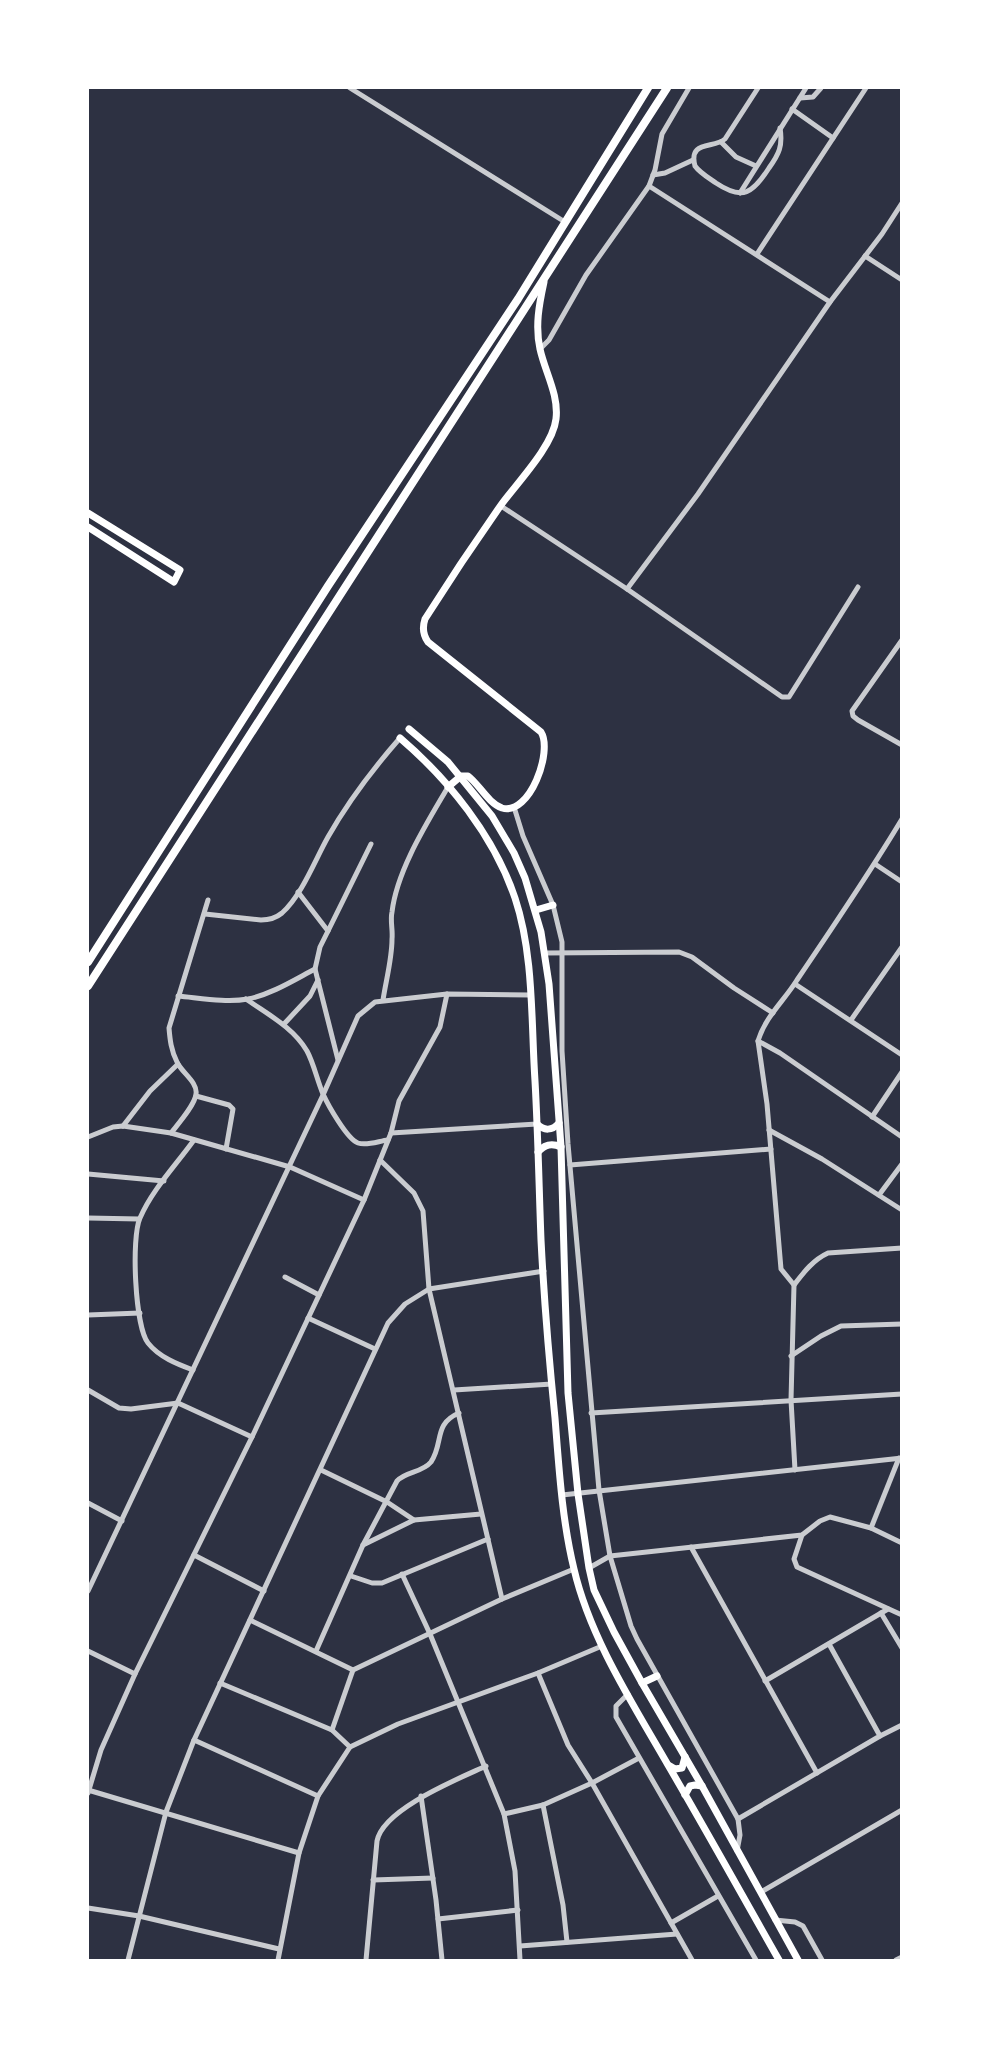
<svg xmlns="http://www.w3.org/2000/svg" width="989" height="2048" viewBox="0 0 989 2048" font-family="'Libre Baskerville',serif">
	<rect width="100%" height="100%" fill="#2d3142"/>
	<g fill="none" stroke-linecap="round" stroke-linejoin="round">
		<g stroke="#caccd0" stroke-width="5">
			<polyline points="350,88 565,222"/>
			<path d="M758,88l-33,51c-11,10 -37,1 -30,27 5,7 14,12 21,17 27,18 37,10 53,-15 10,-14 14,-22 11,-40"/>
			<polyline points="800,98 813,97 821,88"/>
			<polyline points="792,109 833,138"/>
			<polyline points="721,142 736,157 756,166"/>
			<polyline points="653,175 665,173 693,160"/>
			<polyline points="649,186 830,302"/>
			<polyline points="740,193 806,88"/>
			<polyline points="757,254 866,88"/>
			<polyline points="865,256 902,280"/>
			<polyline points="540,349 549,340 586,275 649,186 655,170 662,134 689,88"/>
			<polyline points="501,506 627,589 782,697 789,697 858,587"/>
			<polyline points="627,589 698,494 830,302 882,234 902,203"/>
			<polyline points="902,640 852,711 853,716 858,720 902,745"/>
			<polyline points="514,807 523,836 553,905 562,942 562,1051 568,1144 599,1490 610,1556 631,1626 637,1639 738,1819 740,1835 737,1851"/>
			<path d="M902,819c-33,55 -69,108 -105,161 -13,21 -32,37 -39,61l22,12 122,84"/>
			<polyline points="875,864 902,882"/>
			<polyline points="298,892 328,931 320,947 315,969 338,1060"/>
			<path d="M205,914l56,6c8,0 15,-2 21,-7 20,-18 33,-53 46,-76 21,-37 44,-67 72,-99"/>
			<polyline points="328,931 371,844"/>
			<polyline points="545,953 679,952 692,957 734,988 773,1013"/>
			<polyline points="795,984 902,1055"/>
			<path d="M178,996c22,2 48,7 70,3 24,-5 46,-19 67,-30"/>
			<path d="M246,999c21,15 47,28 61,52 7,13 10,29 16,43 5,11 24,45 35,49 9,3 21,-2 30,-3"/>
			<path d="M383,1000c3,-20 9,-41 9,-61 1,-9 -2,-18 0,-27 5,-42 35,-89 56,-125"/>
			<polyline points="851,1020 902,947"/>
			<polyline points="284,1024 310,996 318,980"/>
			<polyline points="758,1041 767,1104 781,1269 794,1285 791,1400 795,1470"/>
			<polyline points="196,1096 229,1105 233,1109 226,1149"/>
			<polyline points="872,1117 902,1072"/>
			<polyline points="123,1126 150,1091 178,1064"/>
			<polyline points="769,1130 822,1159 902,1210"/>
			<path d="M171,1133c7,-9 24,-28 25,-39 2,-12 -15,-22 -19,-32 -6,-12 -7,-22 -8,-34l39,-128"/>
			<polyline points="391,1133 537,1124"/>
			<polyline points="88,1137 113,1127 123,1126 171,1133 290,1167 364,1200"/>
			<polyline points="380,1160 414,1193 423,1211 429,1289 502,1599"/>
			<polyline points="570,1165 771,1149"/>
			<polyline points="88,1174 164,1181"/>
			<polyline points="879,1195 902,1164"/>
			<polyline points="88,1218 139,1219"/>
			<polyline points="285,1277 319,1295"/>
			<path d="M794,1285c10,-13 19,-25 34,-32l74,-5"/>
			<polyline points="88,1315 140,1313"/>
			<polyline points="308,1318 375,1349"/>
			<polyline points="791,1356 821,1336 841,1326 902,1324"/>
			<path d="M193,1370c-16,-6 -34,-13 -45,-27 -13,-17 -17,-105 -8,-125 12,-28 36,-53 54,-78"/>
			<polyline points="88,1390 119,1408 131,1409 178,1403 252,1437"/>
			<polyline points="454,1390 552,1384"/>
			<polyline points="591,1413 902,1394"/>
			<polyline points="321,1470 387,1502 414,1520 481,1514"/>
			<polyline points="562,1495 902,1458"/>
			<polyline points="88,1503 122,1521"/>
			<polyline points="871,1528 899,1458"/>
			<polyline points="802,1535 794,1559 797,1567 902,1615"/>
			<polyline points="363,1545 414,1520"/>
			<polyline points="691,1547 817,1773"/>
			<polyline points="194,1555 264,1591"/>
			<polyline points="589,1568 610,1556 802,1535 820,1521 830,1517 871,1528 902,1543"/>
			<polyline points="402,1574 430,1634 504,1814 515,1871 520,1960"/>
			<polyline points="351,1576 372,1583 382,1583 488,1539"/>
			<polyline points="88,1591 323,1095 358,1016 375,1002 447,994 530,995"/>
			<polyline points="881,1613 902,1648"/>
			<polyline points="250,1620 353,1670 502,1599 574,1569"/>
			<polyline points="88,1651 135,1674"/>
			<path d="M316,1651l47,-106 34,-64c9,-10 25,-8 34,-19 13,-19 2,-38 28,-49"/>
			<polyline points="538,1673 568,1745 592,1783 692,1960"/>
			<polyline points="765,1681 888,1609"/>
			<polyline points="220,1683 332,1730 350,1747"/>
			<polyline points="628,1694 616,1706 616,1717 756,1960"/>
			<polyline points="332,1730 353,1670"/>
			<polyline points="880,1736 902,1725"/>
			<polyline points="194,1740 318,1796"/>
			<polyline points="88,1790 299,1853"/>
			<polyline points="88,1793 101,1750 135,1674 252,1437 364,1200 391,1133 399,1101 440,1027 447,994"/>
			<polyline points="421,1796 436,1900 442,1960"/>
			<polyline points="543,1805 563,1905 567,1942"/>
			<polyline points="504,1814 543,1805 592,1783 639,1758"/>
			<polyline points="738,1819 880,1736 829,1644"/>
			<polyline points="373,1880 433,1878"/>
			<polyline points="761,1892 902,1810"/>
			<polyline points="88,1908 139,1916 279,1949"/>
			<polyline points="438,1919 518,1910"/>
			<polyline points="775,1920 795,1922 803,1926 822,1960"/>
			<polyline points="671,1923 718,1896"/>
			<polyline points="520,1946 677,1934"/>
			<polyline points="128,1960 166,1812 194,1740 388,1323 405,1304 429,1289 544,1271"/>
			<polyline points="278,1960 299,1853 318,1796 350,1747 398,1724 538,1673 602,1646"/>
			<path d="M366,1960l11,-119c6,-32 81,-62 109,-75"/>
			<polyline points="896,1960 902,1957"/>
		</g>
		<g stroke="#fff" stroke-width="7">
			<polyline points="88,513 180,570 174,582 88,527"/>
			<polyline points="409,729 448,762 492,816 514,853 525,878 541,932 549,984 561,1147 568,1393 578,1494 589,1568 594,1590 614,1632 642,1683 702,1786 798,1960"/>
			<path d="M400,738c49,42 94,98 115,160 19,57 16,123 20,183 3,53 4,106 6,159 3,59 8,119 14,178 4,50 7,102 19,151 16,69 59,135 94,196 38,65 74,130 111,195"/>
			<path d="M448,787l13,-11h7c11,8 20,27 34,32 28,8 51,-57 39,-76l-113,-90c-5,-7 -6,-14 -3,-23 24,-38 50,-77 76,-114 16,-22 52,-59 55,-86 3,-24 -11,-47 -16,-70 -5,-23 -1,-44 4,-67"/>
			<polyline points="536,910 553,905"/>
			<path d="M537,1124c7,7 15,7 22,-1"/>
			<path d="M538,1152c7,-8 14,-9 23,-5"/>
			<polyline points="642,1683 657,1676"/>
			<polyline points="670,1766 675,1769 682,1768 685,1757"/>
			<polyline points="685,1795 690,1786 695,1785 702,1786"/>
		</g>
		<g stroke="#fff" stroke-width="8">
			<polyline points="88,962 328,586 518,299 648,88"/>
			<path d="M88,986c191,-301 388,-598 579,-898"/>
		</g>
	</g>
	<rect width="989" height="2048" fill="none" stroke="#ffffff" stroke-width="178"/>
</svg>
